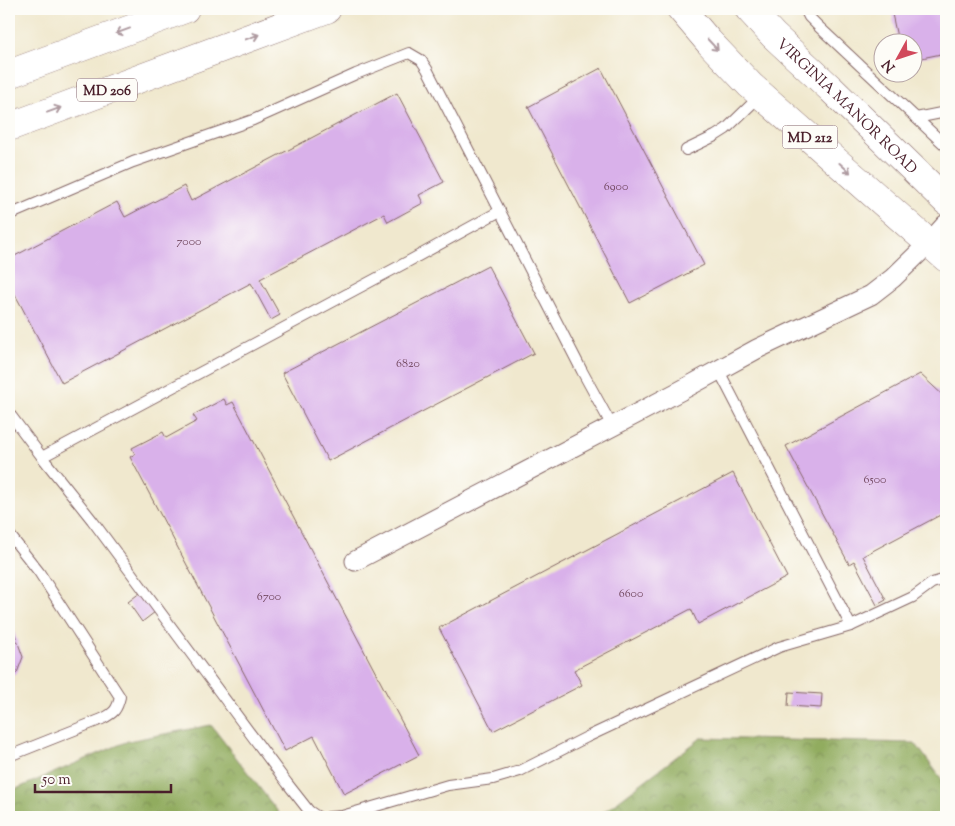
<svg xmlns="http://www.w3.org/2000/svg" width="955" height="826" viewBox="0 0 955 826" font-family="'Sorts Mill Goudy',serif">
	<defs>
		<pattern id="forest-crowns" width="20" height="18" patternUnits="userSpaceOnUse" patternTransform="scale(1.25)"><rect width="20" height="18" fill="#91ac5f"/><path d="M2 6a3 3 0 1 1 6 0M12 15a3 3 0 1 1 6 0" fill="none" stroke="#788b4f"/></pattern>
	</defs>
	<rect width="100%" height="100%" fill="#fdfcf7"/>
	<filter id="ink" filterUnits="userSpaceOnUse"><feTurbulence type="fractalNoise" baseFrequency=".02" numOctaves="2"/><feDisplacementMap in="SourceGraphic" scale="10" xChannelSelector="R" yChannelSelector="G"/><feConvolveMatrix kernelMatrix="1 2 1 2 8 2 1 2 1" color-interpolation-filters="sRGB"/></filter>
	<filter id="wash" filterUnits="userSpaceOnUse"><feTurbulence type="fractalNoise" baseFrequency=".0096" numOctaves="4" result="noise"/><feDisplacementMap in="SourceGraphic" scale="20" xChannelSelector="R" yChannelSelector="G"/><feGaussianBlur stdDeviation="1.12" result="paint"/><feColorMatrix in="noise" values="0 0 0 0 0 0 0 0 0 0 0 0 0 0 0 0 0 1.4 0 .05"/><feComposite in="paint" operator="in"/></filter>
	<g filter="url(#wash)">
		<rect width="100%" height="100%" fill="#f0e8ce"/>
		<g fill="url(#forest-crowns)" stroke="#6e6645">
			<polygon points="211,725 282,817 9,817 9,792 128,741"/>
			<polygon points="701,738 915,743 946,785 946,817 597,817"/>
		</g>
		<g id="blocks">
			<g fill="#d9b1ea">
				<polygon points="891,9 946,9 946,53 912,60 912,42 898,42"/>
				<polygon points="601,68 704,265 630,303 528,107"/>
				<polygon points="397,93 444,182 419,195 423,203 388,222 384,214 260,279 280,315 271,320 251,283 62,383 9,283 9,259 117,202 125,217 184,186 191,201"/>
				<polygon points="488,266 534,353 328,461 282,373"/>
				<polygon points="920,374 946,398 946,512 863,556 886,600 877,605 854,561 849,564 786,446"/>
				<polygon points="224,399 227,405 233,402 419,755 344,794 314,736 285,751 130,457 135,454 132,448 163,432 166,438 197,421 193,415"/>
				<polygon points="733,473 787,577 698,624 691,609 574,670 582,685 493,731 439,628"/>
				<polygon points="141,592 155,612 142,622 128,602"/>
				<polygon points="9,618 23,657 17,673 9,676"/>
				<polygon points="789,692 822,694 821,708 788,706"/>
			</g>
		</g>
	</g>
	<g filter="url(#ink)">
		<use href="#blocks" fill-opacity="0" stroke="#846564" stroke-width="1"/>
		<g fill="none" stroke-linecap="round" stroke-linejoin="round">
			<defs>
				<g id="lane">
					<polyline points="805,9 809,17 819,27 946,146"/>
					<polyline points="916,118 946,112"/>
					<polyline points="686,150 715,136 726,129 761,95"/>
					<polyline points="9,215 133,162 253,120 356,74 409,53 421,60 427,69 582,371 612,426"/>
					<polyline points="718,369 851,626"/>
					<polyline points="9,413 42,457 92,520 287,783 309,811 318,817"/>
					<polyline points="42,457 409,261 500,211"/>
					<path d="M9,534l30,38 81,125c-3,13 -6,16 -18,22l-93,37"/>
					<polyline points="329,817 342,816 448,785 493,779 520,771 587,737 779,647 851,626 913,597 932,583 946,579"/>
				</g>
				<polyline id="street" points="355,561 680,391 757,349 871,295 893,278 929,243 946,224"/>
				<g id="primary">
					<polyline points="681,9 709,42 750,85 946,258"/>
					<path id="s1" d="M749,9l24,26 58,54 115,112"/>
					<polyline points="9,74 185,9"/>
					<polyline points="9,127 327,9"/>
				</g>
			</defs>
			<use href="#lane" stroke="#846564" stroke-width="12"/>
			<use href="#street" stroke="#846564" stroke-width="21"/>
			<use href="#primary" stroke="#846564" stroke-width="29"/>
			<use href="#lane" stroke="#fff" stroke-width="10"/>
			<use href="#street" stroke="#fff" stroke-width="19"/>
			<use href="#primary" stroke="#fff" stroke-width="28"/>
		</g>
		<defs><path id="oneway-shaft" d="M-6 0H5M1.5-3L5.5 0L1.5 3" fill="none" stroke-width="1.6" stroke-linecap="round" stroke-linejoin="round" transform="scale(1.25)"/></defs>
		<g stroke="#ae9aa0">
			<use href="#oneway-shaft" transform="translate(123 31) rotate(160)"/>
			<use href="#oneway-shaft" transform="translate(252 37) rotate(-20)"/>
			<use href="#oneway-shaft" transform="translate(713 45) rotate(47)"/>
			<use href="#oneway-shaft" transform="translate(54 110) rotate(-20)"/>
			<use href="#oneway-shaft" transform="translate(845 168) rotate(42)"/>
		</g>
	</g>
	<g text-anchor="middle" stroke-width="4.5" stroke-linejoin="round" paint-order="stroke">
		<g font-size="12" fill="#6e445b">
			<text x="616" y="190">6900</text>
			<text x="189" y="245">7000</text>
			<text x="408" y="367">6820</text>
			<text x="875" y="483">6500</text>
			<text x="631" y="597">6600</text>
			<text x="269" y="600">6700</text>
		</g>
		<g fill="#fdfcf7" stroke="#806168" stroke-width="1">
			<rect x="77" y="78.5" width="60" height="23" rx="4"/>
			<rect x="782.5" y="125.5" width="55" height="23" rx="4"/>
		</g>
		<g font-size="14" font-weight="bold" fill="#4a1f2b">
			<text x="107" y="95">MD 206</text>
			<text x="810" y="142">MD 212</text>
		</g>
		<g font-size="15" fill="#4a1f2b" stroke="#fdfcf7">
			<text dy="5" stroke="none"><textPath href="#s1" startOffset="138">VIRGINIA MANOR ROAD</textPath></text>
		</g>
	</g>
	<rect width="955" height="826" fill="none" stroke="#fdfcf7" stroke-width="30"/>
	<g transform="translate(898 58) rotate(230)"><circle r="24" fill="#fdfcf7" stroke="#b5a4a5"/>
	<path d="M0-4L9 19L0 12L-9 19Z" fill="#d1495b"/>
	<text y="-8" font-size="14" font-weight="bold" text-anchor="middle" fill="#4a1f2b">N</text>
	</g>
	<path d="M35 784v8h136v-8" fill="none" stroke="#4a1f2b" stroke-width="2.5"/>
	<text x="42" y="784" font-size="15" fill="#4a1f2b" stroke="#fdfcf7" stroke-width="4" paint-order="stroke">50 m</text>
</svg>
